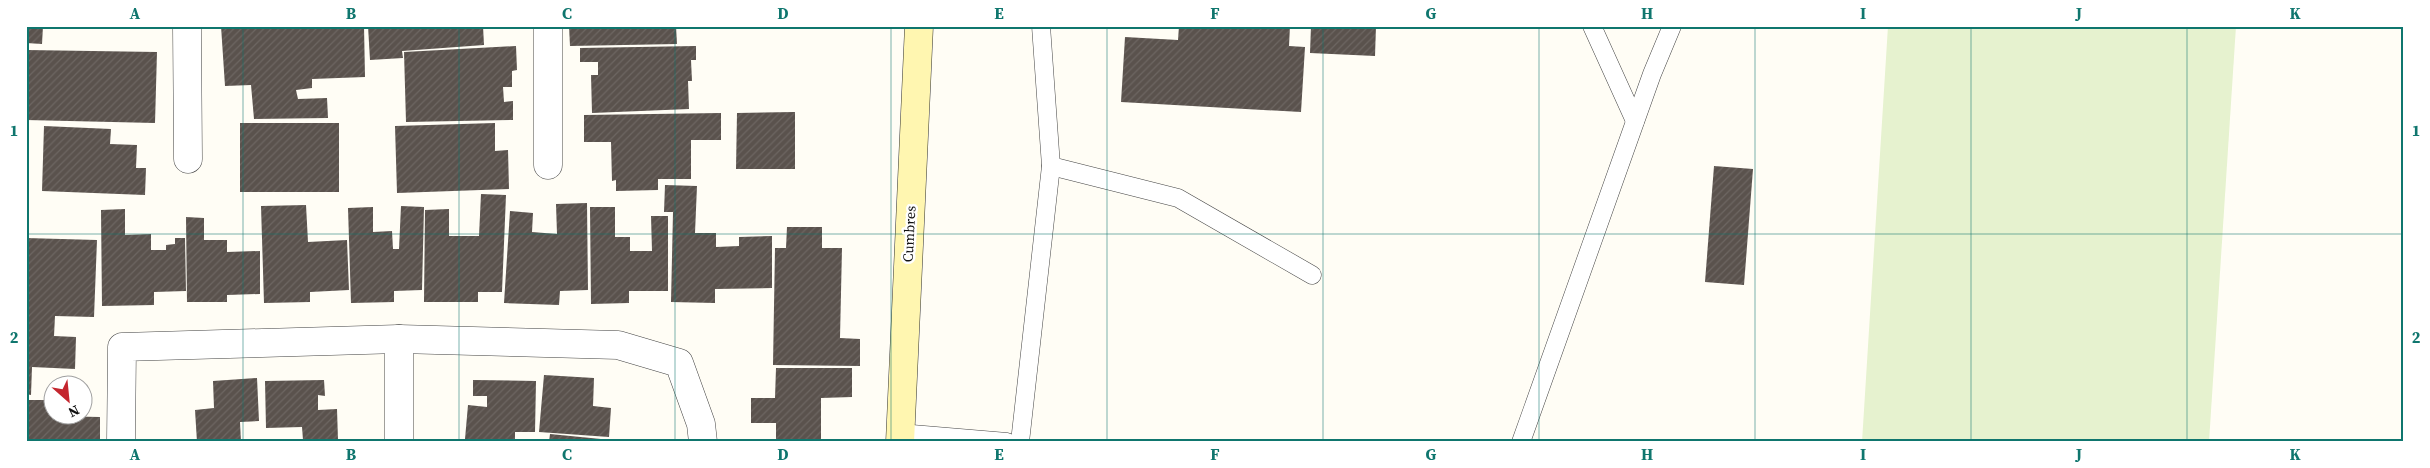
<svg xmlns="http://www.w3.org/2000/svg" width="2430" height="468" viewBox="0 0 2430 468" font-family="'Source Serif 4',serif">
	<defs>
		<pattern id="building-hatch" width="6" height="6" patternUnits="userSpaceOnUse" patternTransform="scale(1.25)"><rect width="6" height="6" fill="#5a524d"/><path d="M-1 1l2-2M0 6l6-6M5 7l2-2" fill="none" stroke="#6d6662"/></pattern>
	</defs>
	<rect width="100%" height="100%" fill="#fffdf5"/>
	<polygon fill="#e6f2cf" points="1888,26 2236,26 2209,442 1862,442"/>
	<g fill="url(#building-hatch)">
		<polygon points="26,26 43,26 42,44 26,43"/>
		<polygon points="221,26 364,26 365,77 312,79 312,88 296,90 298,99 327,98 328,118 254,119 251,85 225,86"/>
		<polygon points="368,26 483,26 484,45 402,51 403,58 370,60"/>
		<polygon points="569,26 676,26 677,44 570,46"/>
		<polygon points="1179,26 1290,26 1289,46 1305,47 1301,112 1121,102 1125,37 1178,40"/>
		<polygon points="1311,26 1376,26 1375,56 1310,53"/>
		<polygon points="516,46 517,70 512,71 512,87 503,87 504,102 513,101 513,120 406,122 404,52"/>
		<polygon points="696,46 696,60 691,60 692,81 688,81 689,109 592,113 591,75 598,75 598,62 580,62 580,48"/>
		<polygon points="26,50 157,52 155,123 26,120"/>
		<polygon points="795,112 795,169 736,169 737,113"/>
		<polygon points="721,113 721,140 691,140 691,179 658,179 658,190 616,191 616,180 612,181 611,142 584,142 584,115"/>
		<rect x="240" y="123" width="99" height="69"/>
		<polygon points="495,123 495,151 508,150 509,189 397,193 395,126"/>
		<polygon points="44,126 111,129 110,144 137,145 136,168 146,168 145,195 42,191"/>
		<polygon points="1714,166 1753,169 1744,285 1705,282"/>
		<polygon points="665,185 697,186 695,233 716,233 716,247 739,246 739,237 772,236 772,288 715,289 715,303 671,302 673,212 664,212"/>
		<polygon points="481,194 506,195 502,292 478,292 478,302 424,302 425,210 449,209 449,236 479,236"/>
		<polygon points="587,203 588,290 560,291 559,305 504,303 510,211 533,213 532,232 557,234 556,204"/>
		<polygon points="306,205 308,242 347,240 349,290 310,292 310,302 264,303 261,206"/>
		<polygon points="401,206 424,207 422,290 394,291 394,302 351,303 348,208 373,207 373,232 392,231 393,249 399,249"/>
		<polygon points="590,207 615,207 615,237 630,237 630,251 652,251 651,216 668,216 668,291 629,291 629,303 591,304"/>
		<polygon points="125,209 125,235 151,234 151,250 166,250 166,245 175,244 175,238 185,238 186,291 154,292 154,305 102,306 101,210"/>
		<polygon points="186,217 204,218 204,240 227,240 227,252 260,251 260,294 227,295 227,302 187,302"/>
		<polygon points="787,227 822,227 822,248 842,248 840,338 860,339 860,366 773,365 775,248 786,248"/>
		<polygon points="26,238 97,240 94,317 55,316 54,336 76,337 75,369 32,367 31,395 26,394"/>
		<polygon points="776,368 852,368 852,397 821,398 821,442 776,442 776,423 751,423 751,398 775,398"/>
		<polygon points="544,375 594,378 593,406 611,408 609,437 539,432"/>
		<polygon points="257,378 259,421 240,422 241,442 197,442 195,410 214,408 213,381"/>
		<polygon points="324,380 325,396 318,395 318,410 337,409 338,440 303,440 302,427 266,428 265,381"/>
		<polygon points="473,380 536,381 535,432 515,432 515,442 465,439 468,405 487,407 487,396 473,396"/>
		<polygon points="26,400 52,400 52,416 100,417 100,442 26,442"/>
		<polygon points="550,434 611,440 611,442 549,442"/>
	</g>
	<g fill="none" stroke-linecap="round" stroke-linejoin="round">
		<defs>
			<g id="lane">
				<polyline points="1592,26 1635,121"/>
				<polyline points="1051,166 1178,198 1312,275"/>
				<polyline points="900,433 1007,442"/>
				<polyline points="1020,442 1051,166 1041,26"/>
				<polyline points="1521,442 1652,74 1672,26"/>
			</g>
			<g id="street">
				<polyline points="187,26 188,159"/>
				<polyline points="548,165 548,26"/>
				<polyline points="121,442 122,347 399,339 618,345 679,363 701,424 703,442"/>
				<polyline points="399,442 399,339"/>
			</g>
			<polyline id="secondary" points="900,442 919,26"/>
		</defs>
		<use href="#lane" stroke="#444" stroke-width="19"/>
		<use href="#street" stroke="#444" stroke-width="29"/>
		<use href="#secondary" stroke="#333" stroke-width="29"/>
		<use href="#lane" stroke="#fff" stroke-width="18"/>
		<use href="#street" stroke="#fff" stroke-width="28"/>
		<use href="#secondary" stroke="#fff6b0" stroke-width="28"/>
	</g>
	<path fill="none" stroke="#0f766e" stroke-width="1" stroke-opacity="0.55" d="M243,26v416M459,26v416M675,26v416M891,26v416M1107,26v416M1323,26v416M1539,26v416M1755,26v416M1971,26v416M2187,26v416M26,234h2378"/>
	<g text-anchor="middle" stroke-width="5" stroke-linejoin="round" paint-order="stroke">
		<g font-size="14" fill="#111" stroke="#fff">
			<text transform="translate(909 234) rotate(-87)" y="5">Cumbres</text>
		</g>
	</g>
	<rect width="2430" height="468" fill="none" stroke="#ffffff" stroke-width="55"/>
	<g transform="translate(68 400) rotate(153)"><circle r="24" fill="#ffffff" stroke="#a0a0a0"/>
	<path d="M0-4L9 19L0 12L-9 19Z" fill="#c4262e"/>
	<text y="-8" font-size="14" font-weight="bold" text-anchor="middle" fill="#111111">N</text>
	</g>
	<rect x="28" y="28" width="2374" height="412" fill="none" stroke="#0f766e" stroke-width="2"/>
	<g font-size="16" text-anchor="middle" font-weight="bold" fill="#0f766e">
		<text x="135" y="19">A</text>
		<text x="351" y="19">B</text>
		<text x="567" y="19">C</text>
		<text x="783" y="19">D</text>
		<text x="999" y="19">E</text>
		<text x="1215" y="19">F</text>
		<text x="1431" y="19">G</text>
		<text x="1647" y="19">H</text>
		<text x="1863" y="19">I</text>
		<text x="2079" y="19">J</text>
		<text x="2295" y="19">K</text>
		<text x="14" y="136">1</text>
		<text x="2416" y="136">1</text>
		<text x="14" y="343">2</text>
		<text x="2416" y="343">2</text>
		<text x="135" y="460">A</text>
		<text x="351" y="460">B</text>
		<text x="567" y="460">C</text>
		<text x="783" y="460">D</text>
		<text x="999" y="460">E</text>
		<text x="1215" y="460">F</text>
		<text x="1431" y="460">G</text>
		<text x="1647" y="460">H</text>
		<text x="1863" y="460">I</text>
		<text x="2079" y="460">J</text>
		<text x="2295" y="460">K</text>
	</g>
</svg>
